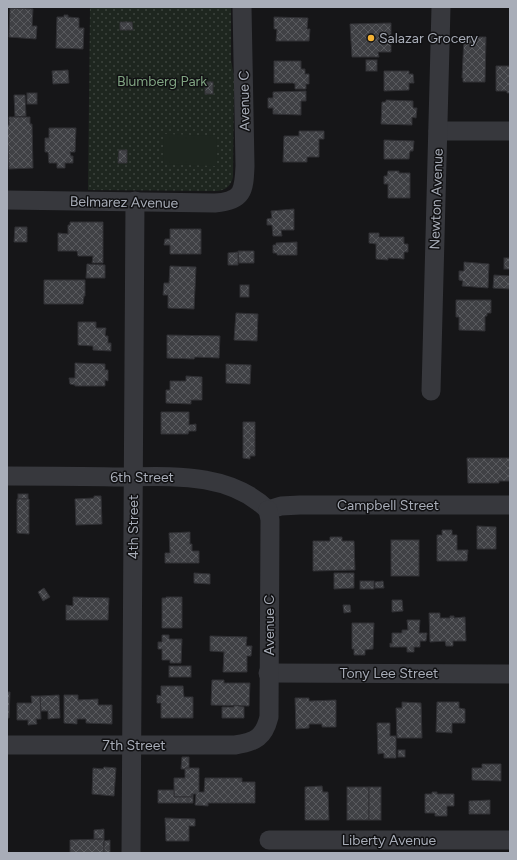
<svg xmlns="http://www.w3.org/2000/svg" width="517" height="860" viewBox="0 0 517 860" font-family="Figtree,sans-serif">
	<defs>
		<pattern id="grass-dots" width="8" height="8" patternUnits="userSpaceOnUse"><rect width="8" height="8" fill="#1e261f"/><path d="M2 2h.1M6 6h.1" fill="none" stroke="#3c433d" stroke-width="1.8" stroke-linecap="round"/></pattern>
		<pattern id="building-cross-hatch" width="8" height="8" patternUnits="userSpaceOnUse"><rect width="8" height="8" fill="#404145"/><path d="M0 0l8 8M0 8l8-8" fill="none" stroke="#595a5e"/></pattern>
	</defs>
	<rect width="100%" height="100%" fill="#161618"/>
	<path fill="url(#grass-dots)" d="M90,7h141v53l3,17 -1,100c-2,9 -7,13 -16,14l-129,-1z"/>
	<polygon fill="#1e261f" points="164,134 217,136 216,166 163,164"/>
	<g fill="url(#building-cross-hatch)" stroke="#303034">
		<polygon points="10,8 33,9 32,26 37,26 36,39 9,37"/>
		<polygon points="64,15 68,15 68,17 79,18 79,28 84,28 83,49 56,48 57,17 64,17"/>
		<polygon points="274,17 308,18 307,29 310,29 309,41 276,41 277,29 274,29"/>
		<polygon points="120,22 132,22 133,30 120,30"/>
		<polygon points="391,23 391,52 378,52 379,57 352,57 350,24"/>
		<polygon points="464,37 486,37 485,82 463,82 463,78 462,78"/>
		<rect x="366" y="60" width="11" height="11"/>
		<polygon points="274,61 301,61 301,69 305,69 305,74 309,74 309,84 306,84 306,89 295,89 295,84 293,83 274,83"/>
		<polygon points="496,66 510,66 510,93 507,93 507,91 496,91"/>
		<polygon points="68,70 69,83 53,84 52,71"/>
		<polygon points="384,71 409,71 409,74 413,74 414,83 409,83 409,90 384,91"/>
		<rect x="205" y="82" width="8" height="12"/>
		<polygon points="306,91 306,101 301,101 301,115 273,114 273,108 268,108 268,98 273,98 273,92"/>
		<rect x="27" y="93" width="10" height="11"/>
		<polygon points="14,95 25,95 26,116 15,117"/>
		<polygon points="386,100 413,101 413,108 417,108 416,118 412,117 412,125 381,124 382,102 386,102"/>
		<polygon points="9,117 30,117 30,124 32,124 33,168 9,169 7,125 9,125"/>
		<polygon points="49,128 76,128 75,152 70,152 71,156 73,156 73,163 65,163 65,168 57,168 57,163 49,163 48,152 45,152 45,138 49,138"/>
		<polygon points="299,131 324,131 324,139 319,139 319,157 307,157 307,162 283,162 284,136 299,136"/>
		<polygon points="384,140 414,141 413,151 410,151 409,159 384,159"/>
		<polygon points="119,150 127,150 127,163 118,163"/>
		<polygon points="388,171 399,171 399,173 410,173 410,198 388,198 388,184 384,184 384,176 387,176"/>
		<polygon points="294,209 294,230 281,230 282,236 273,236 272,225 267,225 267,219 272,218 271,211"/>
		<polygon points="70,222 103,222 103,263 92,263 93,256 78,256 77,251 58,251 58,233 68,234 68,225 70,225"/>
		<polygon points="15,227 27,227 27,242 14,242"/>
		<polygon points="170,229 201,229 201,254 170,254 170,245 164,245 165,239 170,239"/>
		<polygon points="369,233 379,233 379,237 404,237 404,244 408,244 408,252 404,252 404,259 388,258 388,260 376,259 376,244 369,243"/>
		<polygon points="297,242 297,255 277,255 277,253 273,253 273,245 276,245 276,243"/>
		<polygon points="238,251 254,251 254,263 239,263"/>
		<polygon points="238,252 238,265 228,265 228,253"/>
		<rect x="504" y="258" width="6" height="11"/>
		<polygon points="464,262 489,264 488,288 462,286 463,281 459,280 459,271 464,271"/>
		<polygon points="87,264 105,265 105,278 86,278"/>
		<polygon points="170,266 196,267 194,309 168,308 168,295 163,295 164,283 169,283"/>
		<polygon points="494,275 510,276 510,289 493,288"/>
		<polygon points="44,280 85,280 85,296 84,296 83,304 44,304"/>
		<rect x="240" y="285" width="9" height="12"/>
		<polygon points="456,300 491,300 491,313 487,313 487,316 485,316 485,331 459,330 459,317 456,317"/>
		<polygon points="236,313 258,314 257,341 234,340"/>
		<polygon points="78,322 96,322 96,328 106,328 105,336 108,336 108,343 111,343 111,351 93,350 93,346 78,345"/>
		<polygon points="167,335 220,336 219,358 195,357 194,359 167,358"/>
		<polygon points="75,363 105,364 105,370 108,370 108,381 105,380 105,386 75,386 75,385 70,384 69,378 75,378"/>
		<polygon points="226,364 251,365 250,384 226,383"/>
		<polygon points="186,376 202,377 202,400 191,400 191,404 166,403 166,390 170,390 170,381 186,381"/>
		<polygon points="161,412 189,412 189,425 196,424 196,431 189,431 188,434 161,434"/>
		<polygon points="243,422 255,422 255,456 250,456 250,459 243,458"/>
		<polygon points="467,458 510,458 510,481 499,481 499,483 468,483"/>
		<rect x="18" y="494" width="10" height="5"/>
		<polygon points="94,496 101,496 102,524 76,525 75,499 94,498"/>
		<polygon points="17,499 29,499 29,534 17,533"/>
		<polygon points="477,526 496,527 496,549 477,549"/>
		<polygon points="442,530 452,530 452,535 457,535 457,550 468,550 467,561 437,561 437,535 442,535"/>
		<polygon points="190,532 190,544 192,544 192,551 199,551 199,563 165,563 165,553 170,553 169,533"/>
		<polygon points="330,537 342,537 342,541 354,541 355,570 313,571 313,541 330,541"/>
		<rect x="391" y="540" width="28" height="36"/>
		<polygon points="194,573 210,574 210,584 194,583"/>
		<polygon points="334,573 354,573 354,588 334,589"/>
		<rect x="360" y="581" width="14" height="8"/>
		<polygon points="383,581 384,588 375,588 375,582"/>
		<polygon points="44,588 50,597 43,601 38,592"/>
		<polygon points="73,597 109,598 108,620 66,620 66,605 73,606"/>
		<polygon points="166,597 182,597 182,628 162,628 162,598 166,598"/>
		<polygon points="392,600 402,600 403,611 392,612"/>
		<polygon points="343,605 350,605 351,612 344,613"/>
		<polygon points="429,613 440,613 440,618 450,618 450,616 454,616 454,618 465,617 466,641 453,641 453,646 446,646 445,641 430,642"/>
		<polygon points="407,620 420,620 419,633 427,633 426,641 420,641 420,647 414,647 414,652 407,652 407,647 390,647 390,643 392,644 392,633 402,633 402,630 408,630"/>
		<polygon points="352,623 374,623 373,649 365,650 365,655 354,655 354,649 352,649"/>
		<polygon points="162,635 169,635 169,639 182,639 181,663 170,663 170,660 162,660 162,649 158,649 158,642 162,642"/>
		<polygon points="210,636 247,637 246,646 252,646 251,656 247,656 247,672 223,672 224,652 210,651"/>
		<rect x="169" y="666" width="22" height="11"/>
		<polygon points="212,680 224,680 224,683 250,683 249,706 211,705"/>
		<polygon points="161,686 183,686 184,697 193,697 193,718 161,718 161,703 157,703 157,695 161,696"/>
		<polygon points="7,692 10,692 9,718 7,718"/>
		<polygon points="59,695 60,718 48,719 48,711 41,711 40,696"/>
		<polygon points="64,695 78,695 78,700 98,699 98,705 112,705 112,724 86,723 86,719 77,719 77,724 64,723"/>
		<polygon points="31,696 40,696 41,719 36,719 37,724 28,725 28,720 17,720 17,703 32,703"/>
		<polygon points="295,698 309,698 309,701 336,700 336,727 322,727 322,724 309,724 309,728 296,729"/>
		<polygon points="402,702 421,703 422,738 397,738 396,708 402,708"/>
		<polygon points="437,702 459,702 459,708 465,709 465,723 452,723 452,733 436,732"/>
		<polygon points="234,705 244,707 244,718 222,718 222,707 234,707"/>
		<polygon points="377,723 390,723 390,736 396,736 396,758 384,758 384,753 378,754"/>
		<rect x="398" y="750" width="7" height="7"/>
		<polygon points="182,757 189,757 189,769 181,769"/>
		<polygon points="482,764 501,764 501,781 472,780 472,768 482,768"/>
		<polygon points="104,767 116,768 114,796 92,794 93,768 103,769"/>
		<polygon points="185,768 199,768 199,792 204,792 205,778 242,778 242,782 255,782 255,803 208,803 208,806 195,805 196,794 192,794 192,797 174,797 174,778 185,778"/>
		<polygon points="322,786 323,792 328,792 329,820 305,820 305,787"/>
		<rect x="347" y="787" width="22" height="33"/>
		<rect x="369" y="787" width="12" height="33"/>
		<polygon points="158,790 174,790 174,797 192,797 192,794 193,794 193,803 158,803"/>
		<polygon points="432,792 437,792 437,794 454,794 454,806 447,806 447,816 435,816 435,813 425,813 425,794 432,794"/>
		<polygon points="490,800 490,814 469,814 469,801"/>
		<polygon points="165,818 195,819 195,826 189,826 189,841 166,841"/>
		<polygon points="104,829 104,839 94,839 94,830"/>
		<polygon points="104,839 104,853 70,853 70,840"/>
		<polygon points="110,840 110,853 104,853 104,841"/>
	</g>
	<g fill="none" stroke-linecap="round" stroke-linejoin="round">
		<g stroke="#37383d" stroke-width="19">
			<polyline points="438,131 510,131"/>
			<path d="M7,200l208,3c28,-2 29,-12 30,-37l-3,-159"/>
			<polyline points="431,391 441,7"/>
			<path d="M7,476c36,0 71,0 107,1 52,0 113,-7 154,33"/>
			<polyline points="268,510 281,506 300,505 510,505"/>
			<polyline points="268,673 510,674"/>
			<path d="M7,745h228c21,-3 29,-8 34,-28l1,-197 -2,-10"/>
			<polyline points="269,840 510,840"/>
			<polyline points="131,853 135,201"/>
		</g>
	</g>
	<circle fill="#f2b134" stroke="#111113" stroke-width="1.5" cx="371" cy="38" r="4"/>
	<g text-anchor="middle" stroke-width="3" stroke-linejoin="round" paint-order="stroke">
		<g font-size="14" fill="#a8adb8" stroke="#111113" text-anchor="start">
			<text x="379" y="43">Salazar Grocery</text>
		</g>
		<g font-size="14" fill="#7fa381" stroke="#111113">
			<text x="162" y="86">Blumberg Park</text>
		</g>
		<g font-size="14" fill="#a8adb8" stroke="#111113">
			<text transform="translate(244 101) rotate(-91)" y="5">Avenue C</text>
			<text transform="translate(436 199) rotate(-88)" y="5">Newton Avenue</text>
			<text transform="translate(124 202) rotate(1)" y="5">Belmarez Avenue</text>
			<text x="142" y="482">6th Street</text>
			<text x="388" y="510">Campbell Street</text>
			<text transform="translate(133 527) rotate(-90)" y="5">4th Street</text>
			<text transform="translate(269 625) rotate(-90)" y="5">Avenue C</text>
			<text x="389" y="678">Tony Lee Street</text>
			<text x="134" y="750">7th Street</text>
			<text x="389" y="845">Liberty Avenue</text>
		</g>
	</g>
	<rect width="517" height="860" fill="none" stroke="#a8adb8" stroke-width="16"/>
</svg>
